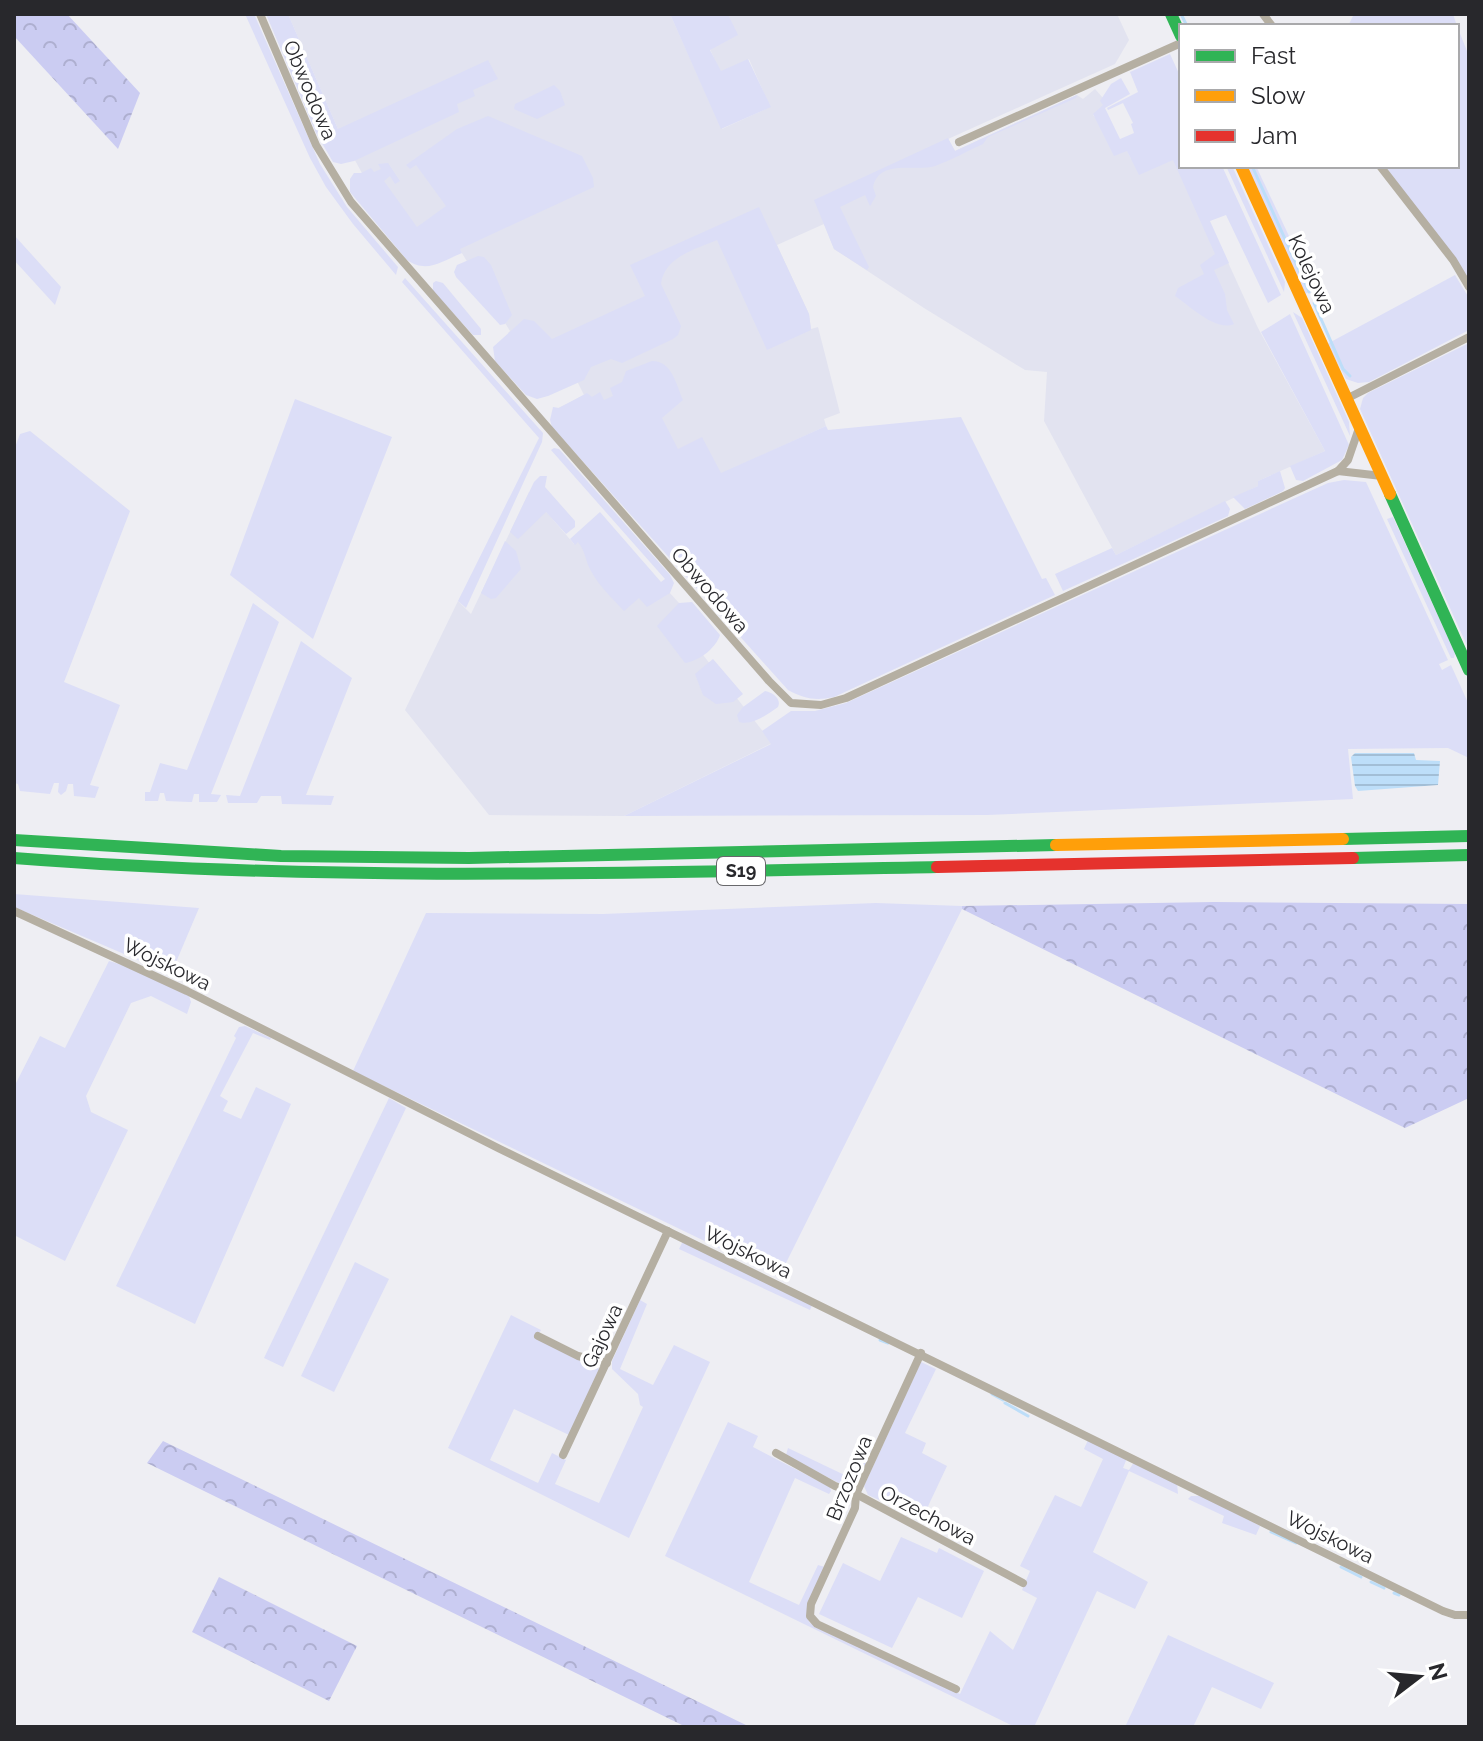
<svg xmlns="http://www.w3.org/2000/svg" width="1483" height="1741" viewBox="0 0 1483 1741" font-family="Raleway,sans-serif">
	<defs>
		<pattern id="forest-crowns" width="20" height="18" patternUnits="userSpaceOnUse" patternTransform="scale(2)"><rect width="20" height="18" fill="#cbccf2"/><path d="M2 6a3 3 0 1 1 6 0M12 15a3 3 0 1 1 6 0" fill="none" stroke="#aeafd0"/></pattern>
		<pattern id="water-rules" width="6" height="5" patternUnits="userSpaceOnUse" patternTransform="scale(2)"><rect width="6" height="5" fill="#bddef9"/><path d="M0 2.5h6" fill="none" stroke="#a2bed6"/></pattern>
	</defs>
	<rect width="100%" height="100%" fill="#eeeef3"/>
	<g fill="#e2e3f0">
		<polygon points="288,14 670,14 722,129 770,107 749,59 720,72 710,49 737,35 728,14 1117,14 1129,40 1115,64 948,139 955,151 1077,95 1083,99 1095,89 1103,98 1104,105 1093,115 1127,150 1131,159 1172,140 1181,166 1184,166 1258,328 1325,451 1258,481 1258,486 1116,555 1044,421 1047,372 1025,370 924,308 834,249 824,224 777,245 809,314 811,329 818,327 840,413 824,419 826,426 646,508 558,408 584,395 578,383 524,352 508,333 510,331 460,250 438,259 369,186 338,129"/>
		<polygon points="529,492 574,544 598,524 669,592 679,603 678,623 772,743 624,816 489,815 405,710 458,601 471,614"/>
	</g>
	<g fill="#dcdef7">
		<polygon points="245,14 254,14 320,164 347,207 398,267 396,275 353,224 326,187 310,158"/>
		<polygon points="266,14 288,14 338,129 488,60 498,79 473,90 475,96 457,104 459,112 354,161 341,164 333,162 316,133"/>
		<polygon points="670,14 728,14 738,35 710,50 721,71 748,59 771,107 721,129"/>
		<polygon points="1354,14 1453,14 1457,26 1348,26"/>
		<polygon points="1457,26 1469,56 1469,280 1385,166 1457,166"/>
		<path d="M1170,54l11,24v88h41l59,129 -13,8 -42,-88 -16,6 19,42 -15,7 11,24 2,16 7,14c-18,8 -44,-18 -59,-28l3,-8 26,-14 -4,-9 15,-11 -42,-94 -34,15 -12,-24 -13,5 -21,-42 10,-9 -3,-4 11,-17 10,-6 9,16 -25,14 15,31 14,-6 -3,-9 2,-1 -10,-20 -15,7 -1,-2 31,-16 -8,-20z"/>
		<polygon points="554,85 560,91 565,105 537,119 514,109 515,104"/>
		<path d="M1077,95l-1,3 -88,39 -5,7c-16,7 -31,16 -48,22 -19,6 -56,-8 -62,21l3,9 -6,10 -5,-11 -25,12 29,60 -2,3 -33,-21 -20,-49 134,-62 7,13z"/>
		<path d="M488,116l94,40 11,22 1,9 -134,62 2,4c-20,8 -35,21 -55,7l-57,-68v-13l4,-6h7l10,-5 3,4 7,-3 -3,-5 10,-1 12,18 -5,3 -5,-8 -6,5 33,46 29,-21 -30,-41 -6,4 -4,-4 51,-36z"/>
		<polygon points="1226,166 1232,166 1285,282 1284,292"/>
		<polygon points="1246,166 1256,166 1314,289 1305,294"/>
		<path d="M759,207l50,107 2,16 -44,20 -50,-110c-21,9 -53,17 -56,44l20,42 -3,9 -5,4 -51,24 -11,-4 -20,8 -7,13 -36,16 -11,3 -11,-4 -31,-34 -2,-14 31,-28 10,2 18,18 93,-43 -15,-31z"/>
		<polygon points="14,235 61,287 55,305 14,260"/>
		<polygon points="478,256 484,257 491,265 512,315 505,324 500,325 456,277 454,272 457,265"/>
		<polygon points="1455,275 1469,298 1469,330 1369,382 1358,383 1346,379 1327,344"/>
		<polygon points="405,278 543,433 542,442 466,608 458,601 539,438 402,282"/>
		<polygon points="436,281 443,283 481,329 481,335 473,335 433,291 433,283"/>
		<polygon points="1293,312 1302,318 1349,422 1350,436"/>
		<polygon points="1290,314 1349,445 1342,460 1303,481 1296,480 1290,466 1325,451 1261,332"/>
		<polygon points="1469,343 1469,650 1360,409 1363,398 1368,393"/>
		<path d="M652,361c20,0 24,23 31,39l-21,18 16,31 24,-12 19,36 105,-47 2,4 133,-13 81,162 4,-1 9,17 -221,102c-18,4 -29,2 -46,-7l-236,-263 -2,-7 3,-13 6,1 28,-15 5,4 8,-5 4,8 9,-4 -3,-8 12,-6 4,-11z"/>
		<polygon points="295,399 392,437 313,639 230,575"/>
		<polygon points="30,431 130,511 64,682 120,705 90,785 99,787 95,798 74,796 73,784 68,784 66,791 61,795 58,792 59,783 54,783 50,794 20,791 18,784 14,783 14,450 20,434"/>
		<path d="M554,448l5,1 111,126 4,8 -4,10 -23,14 -8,-9 -15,13c-11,-12 -25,-25 -33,-40 -6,-10 -5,-19 -13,-29l-3,3 -5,-6 30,-27 61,70 4,-3 -114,-129z"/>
		<polygon points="1280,471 1285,488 1283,491 1245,509 1233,497 1258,486 1258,481"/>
		<polygon points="540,476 547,476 545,487 575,521 575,527 566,534 546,512 518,539 510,532 534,482"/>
		<polygon points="1344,480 1366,482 1448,660 1439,664 1442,670 1451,665 1469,705 1469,758 1448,748 1348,749 1353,799 987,815 624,816 771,744 762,731 791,711 815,711 846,703 1297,497 1328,483"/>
		<polygon points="1225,501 1230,509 1228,516 1063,591 1055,574 1112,548 1116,555"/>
		<polygon points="1393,517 1455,653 1454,658 1451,658 1387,519"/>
		<polygon points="505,541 516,551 521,569 496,598 491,599 481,593"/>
		<path d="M692,602l28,33c-4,13 -21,26 -35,28l-28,-37 22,-23z"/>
		<polygon points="253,603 279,622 211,794 221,795 217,802 199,802 199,794 194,794 192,802 189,802 166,801 164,793 160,793 158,801 145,801 145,792 150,792 160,763 187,770"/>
		<polygon points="301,641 352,678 306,795 334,796 331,805 282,804 281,796 261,796 257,803 228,803 226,795 240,796"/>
		<polygon points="713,659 743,694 733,702 716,704 703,695 695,674"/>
		<path d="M765,691c7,1 17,8 13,16 -12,8 -25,19 -39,15l-2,-7 6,-8z"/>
		<polygon points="14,894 199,908 171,974 14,907"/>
		<polygon points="876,903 962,906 962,909 779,1277 353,1071 426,913 603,914"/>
		<polygon points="109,961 129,967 189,996 191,1002 187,1014 151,996 131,1003 86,1096 91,1112 128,1130 65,1261 14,1235 14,1087 40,1036 65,1048"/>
		<polygon points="245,1026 271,1038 270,1040 253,1033 220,1096 228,1101 223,1111 241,1119 256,1087 291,1104 195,1324 116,1286 236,1038 234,1036 239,1027"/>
		<polygon points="389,1098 406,1108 283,1367 264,1358"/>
		<polygon points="683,1241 813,1303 810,1310 679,1249"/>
		<polygon points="355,1262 389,1279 334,1392 301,1376"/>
		<polygon points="640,1300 647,1304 620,1369 653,1385 674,1345 710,1362 629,1538 448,1448 511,1315 541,1330 537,1337 568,1355 600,1369 569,1435 514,1409 490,1460 538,1483 552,1453 566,1460 555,1484 599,1503 643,1407 640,1405 638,1394 612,1369 612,1361"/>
		<polygon points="921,1362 936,1369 905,1433 926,1443 922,1453 947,1466 922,1519 868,1495 864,1486"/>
		<polygon points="728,1422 758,1436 753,1447 830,1487 831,1491 829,1494 795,1478 749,1582 799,1605 818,1565 825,1567 807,1617 810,1623 960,1694 990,1631 1013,1650 1037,1598 1022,1590 1030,1571 1020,1566 1055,1495 1081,1507 1103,1459 1084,1449 1088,1440 1127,1458 1123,1468 1129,1470 1134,1462 1177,1483 1178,1494 1129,1471 1093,1552 1148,1582 1135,1609 1097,1591 1034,1727 1015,1727 665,1556"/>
		<polygon points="788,1448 855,1480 867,1455 868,1458 858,1483 848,1488 786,1455"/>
		<polygon points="1191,1496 1204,1496 1260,1526 1256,1535 1222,1523 1224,1516 1188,1499"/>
		<polygon points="901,1537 937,1553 939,1548 984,1571 962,1618 918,1597 892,1648 819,1614 843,1563 880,1581"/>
		<polygon points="1168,1635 1274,1683 1261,1709 1212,1687 1193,1727 1125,1727"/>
	</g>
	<g fill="url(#forest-crowns)">
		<polygon points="14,14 67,14 140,93 118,149 14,36"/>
		<polygon points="1214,902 1469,904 1469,1098 1405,1128 962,909 962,906"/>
		<polygon points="163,1441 750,1727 686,1727 147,1463"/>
		<polygon points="219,1577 357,1646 329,1701 192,1632"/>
	</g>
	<polygon fill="url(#water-rules)" points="1355,753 1414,753 1416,760 1440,761 1438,785 1358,791 1355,786 1351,757"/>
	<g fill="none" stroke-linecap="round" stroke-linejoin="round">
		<g stroke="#bddef9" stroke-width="3">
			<polyline points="1181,14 1187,26"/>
			<polyline points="1252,166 1309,292"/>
			<polyline points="1314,303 1343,369 1350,376"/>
			<polyline points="880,1340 888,1343"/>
			<polyline points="992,1394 1003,1400"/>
			<polyline points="1005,1403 1028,1416"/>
			<polyline points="1271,1532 1296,1543"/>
			<polyline points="1341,1567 1361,1577"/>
			<polyline points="1371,1582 1384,1588"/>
			<polyline points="1394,1593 1399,1595"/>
		</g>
		<g stroke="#b5afa2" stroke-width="8">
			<polyline points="260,14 316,145 351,202 769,681 791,703 821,705 846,698 1338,471 1382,476"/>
			<polyline points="1263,14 1272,26"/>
			<polyline points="959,142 1181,43"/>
			<polyline points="1380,166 1453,260 1469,287"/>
			<polyline points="1346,399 1469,337"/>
			<polyline points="1338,471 1348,460 1359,428"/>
			<polyline points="14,911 187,991 500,1149 1443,1611 1455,1615 1469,1615"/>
			<polyline points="538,1336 578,1356 607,1363"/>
			<polyline points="921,1353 856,1494 855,1508 811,1604 810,1616 817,1624 956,1689"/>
			<polyline points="776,1453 835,1486 856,1494 1023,1583"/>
			<polyline points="563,1455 668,1231"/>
		</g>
		<g stroke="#30b455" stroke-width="12">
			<polyline points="1171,14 1181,36"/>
			<polyline points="1390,494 1469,670"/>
			<polyline points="1343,839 1469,836"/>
			<polyline points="14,840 281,856 469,858 1056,845"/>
			<path d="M14,858c308,24 615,15 923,9"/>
			<polyline points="1353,858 1469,855"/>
		</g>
		<g stroke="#ff9f0a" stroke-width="12">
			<polyline points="1241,166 1390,494"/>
			<polyline points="1056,845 1343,839"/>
		</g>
		<polyline stroke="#e5322d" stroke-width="12" points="937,867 1353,858"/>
	</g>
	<g text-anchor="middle" stroke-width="7" stroke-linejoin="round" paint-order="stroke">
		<rect fill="#fff" stroke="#68686b" stroke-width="2" x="717" y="857" width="48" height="28" rx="6"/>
		<g font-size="18" font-weight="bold" fill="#28282c">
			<text x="741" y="877">S19</text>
		</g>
		<g font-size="20" fill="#28282c" stroke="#fff">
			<text transform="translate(310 90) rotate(67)" y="7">Obwodowa</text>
			<text transform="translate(1312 274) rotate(65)" y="7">Kolejowa</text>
			<text transform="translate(710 590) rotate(49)" y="7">Obwodowa</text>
			<text transform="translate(167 964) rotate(26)" y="7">Wojskowa</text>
			<text transform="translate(748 1252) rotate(26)" y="7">Wojskowa</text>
			<text transform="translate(602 1336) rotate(-65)" y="7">Gajowa</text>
			<text transform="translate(849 1478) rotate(-68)" y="7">Brzozowa</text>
			<text transform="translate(928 1515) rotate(28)" y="7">Orzechowa</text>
			<text transform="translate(1330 1537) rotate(26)" y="7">Wojskowa</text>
		</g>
	</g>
	<rect width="1483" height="1741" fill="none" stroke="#28282c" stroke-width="32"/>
	<rect x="1179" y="24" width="280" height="144" fill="#ffffff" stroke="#a9a9ab" stroke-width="2"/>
	<rect x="1195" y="50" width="40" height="12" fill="#30b455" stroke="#a9a9ab" stroke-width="2"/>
	<text x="1251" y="64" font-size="24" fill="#28282c">Fast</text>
	<rect x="1195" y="90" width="40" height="12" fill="#ff9f0a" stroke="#a9a9ab" stroke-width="2"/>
	<text x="1251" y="104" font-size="24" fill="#28282c">Slow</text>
	<rect x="1195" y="130" width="40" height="12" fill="#e5322d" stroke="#a9a9ab" stroke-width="2"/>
	<text x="1251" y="144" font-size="24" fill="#28282c">Jam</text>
	<g transform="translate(1419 1677) rotate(74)" stroke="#ffffff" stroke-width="6" paint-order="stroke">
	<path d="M0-6L14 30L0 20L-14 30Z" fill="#28282c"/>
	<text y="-12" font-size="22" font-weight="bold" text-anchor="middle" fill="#28282c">N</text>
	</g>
</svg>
